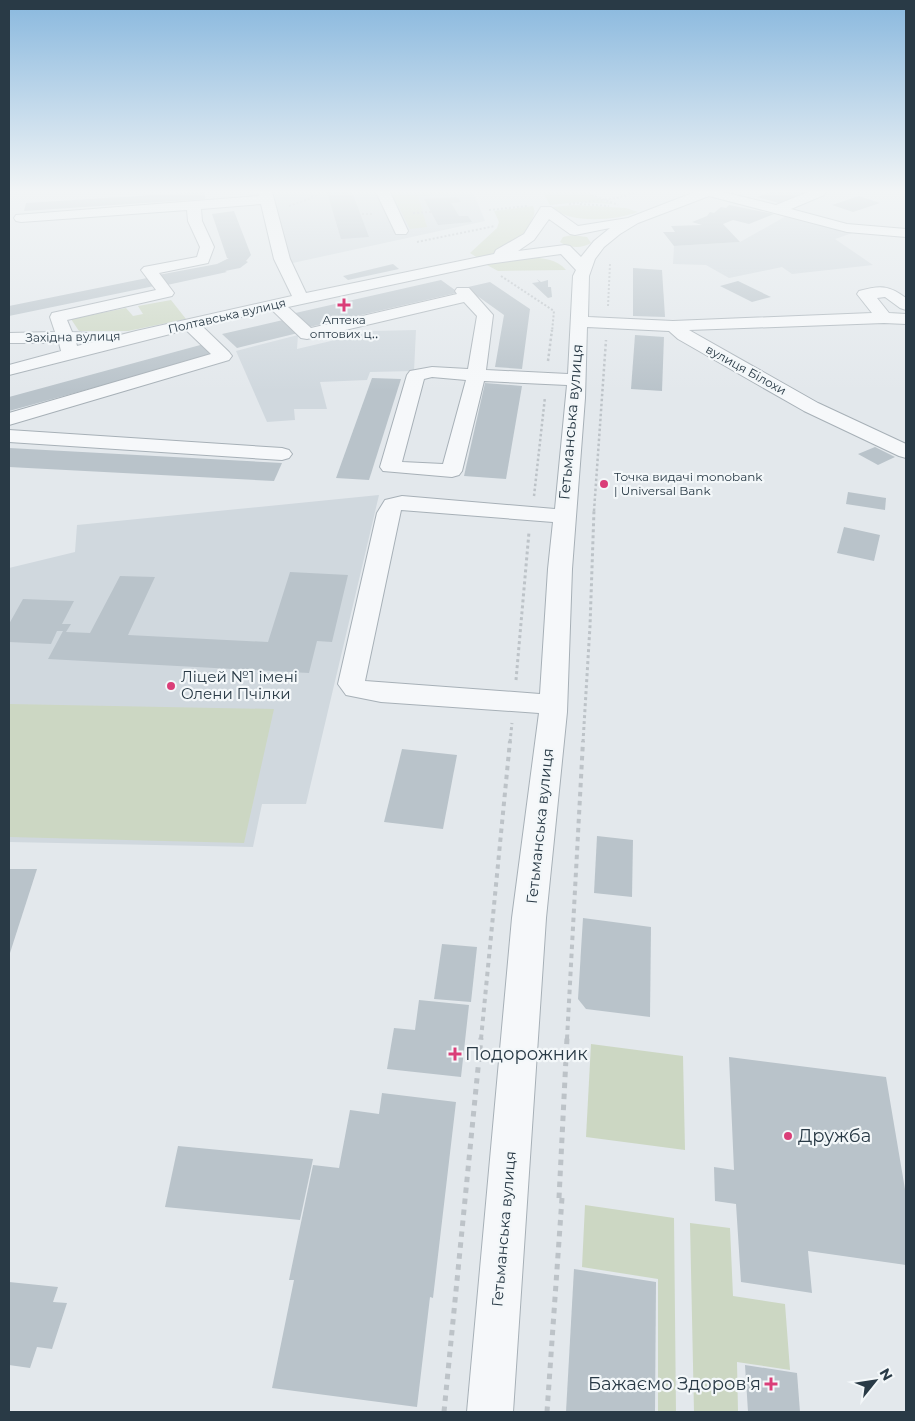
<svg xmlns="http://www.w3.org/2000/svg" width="915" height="1421" viewBox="0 0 915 1421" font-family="Montserrat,sans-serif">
	<rect width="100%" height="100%" fill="#e3e8ec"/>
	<g fill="#d0d8de">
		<polygon points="271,192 473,192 485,221 288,264"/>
		<polygon points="788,215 858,231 835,239 873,265 792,274 782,267 729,278 706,265 673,264 674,246 740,242"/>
		<polygon points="416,330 414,371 370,372 367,380 320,382 327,409 294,409 295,420 267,422 236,351 298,335 297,349 373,331"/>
		<polygon points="379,495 306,804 262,804 253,847 9,842 9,568 75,552 77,525"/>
	</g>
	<g fill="#ccd7c3">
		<polygon points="391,192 451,192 448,194 418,196 427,227 410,229"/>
		<polygon points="543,192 582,192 605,200 590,202 603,201 614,204 580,202 550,205"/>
		<path d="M574,205l52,3 12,4c-22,8 -68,13 -86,-5z"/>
		<path d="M533,206c3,7 1,9 -2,15 -8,21 -32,32 -53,37l-8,-5 27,-25 2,-6 -5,-11z"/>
		<path d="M572,235l15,2 4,6c-10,6 -22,5 -31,-1l3,-5z"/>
		<path d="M529,257c13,1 28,2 37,13l-68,1 -11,-6z"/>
		<polygon points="171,300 186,319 128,331 79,331 71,319 126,308 133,316 143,314 138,306"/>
		<polygon points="9,704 274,709 244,843 9,837"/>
		<polygon points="591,1044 683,1056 685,1150 586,1137"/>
		<polygon points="585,1205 674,1218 676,1412 658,1412 658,1279 582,1267"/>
		<polygon points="690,1223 730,1228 733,1296 785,1304 790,1370 737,1362 738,1412 694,1412"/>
	</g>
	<g fill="#b9c3ca">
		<polygon points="202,192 205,192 205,199 24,211 26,203"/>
		<polygon points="327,192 352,192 369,237 341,239"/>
		<polygon points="770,192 807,192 779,203 757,197"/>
		<polygon points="859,196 880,203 853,212 832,205"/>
		<polygon points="457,197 461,202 451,203 459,216 468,216 472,222 438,225 424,199"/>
		<polygon points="729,205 774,214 749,224 733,220 723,224 740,242 674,246 663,232 675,232 671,226 702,225 692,222 707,216 710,212 714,213 721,207 726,208"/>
		<polygon points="234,211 251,255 246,261 248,262 240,268 225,271 227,272 167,285 158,275 217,264 229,258 227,258 212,214"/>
		<polygon points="393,264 399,269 348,280 343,276"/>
		<polygon points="633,268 662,270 665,317 633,316"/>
		<polygon points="152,277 159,285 9,316 9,306"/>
		<polygon points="537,279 541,282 548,280 548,287 551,287 552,297 548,298 532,283 539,282"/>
		<polygon points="441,280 455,290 490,282 530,309 522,369 495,367 504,315 469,290 305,328 291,314"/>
		<polygon points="738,281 771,297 752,302 720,286"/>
		<polygon points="283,320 298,333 237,348 222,334"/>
		<polygon points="635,335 664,337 662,391 631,389"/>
		<polygon points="204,344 216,354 9,411 9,397"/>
		<polygon points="372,378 401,379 369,480 336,478"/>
		<polygon points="485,383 522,386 506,479 464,476"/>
		<polygon points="875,447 895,457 878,465 858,454"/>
		<polygon points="9,448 282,463 274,481 9,467"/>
		<polygon points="848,492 886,498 885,510 846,504"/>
		<polygon points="844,527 880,535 874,561 837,553"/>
		<polygon points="290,572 348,575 332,642 317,641 309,673 48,659 63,631 57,631 51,644 9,642 9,624 23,599 74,601 62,624 71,624 66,632 90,633 120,576 155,577 128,635 268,642"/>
		<polygon points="402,749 457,755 443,829 384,822"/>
		<polygon points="597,836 633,840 632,897 594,893"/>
		<polygon points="9,869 37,869 9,956"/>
		<polygon points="583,918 651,927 650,1017 586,1009 578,999"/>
		<polygon points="442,944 477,947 471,1002 434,999"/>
		<polygon points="419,1000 469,1005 461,1077 387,1069 394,1028 415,1030"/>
		<polygon points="729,1057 886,1077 906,1195 906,1265 808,1251 812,1293 741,1282 736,1204 715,1201 714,1167 734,1170"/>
		<polygon points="382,1093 456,1102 433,1298 430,1297 417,1407 272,1388 294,1280 289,1280 313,1165 339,1168 350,1110 379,1114"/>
		<polygon points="178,1146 313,1159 300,1220 165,1207"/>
		<polygon points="574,1269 656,1282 655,1412 566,1412"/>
		<polygon points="9,1282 58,1287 53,1302 67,1303 52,1349 37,1347 30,1368 9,1365"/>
		<polygon points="745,1365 797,1373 800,1412 748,1412"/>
	</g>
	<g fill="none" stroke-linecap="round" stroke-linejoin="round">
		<defs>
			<g id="minor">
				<path d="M258,192h14l18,67 16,34 188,-39 2,-4 28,-16 17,-27h10l27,19 50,-8 67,-26h28l53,13 32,-13h18l-2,3 -33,14 56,15 59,5v8l-59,-5 -138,-36 -71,27 -18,11 -16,13 -9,12 -6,17 -1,41 85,4 199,-8 -15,-19 2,-3c21,-6 30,-6 47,7v12l-6,-2 -15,-11 -8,1 12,15 17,1v10l-22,-1 -195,7 129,73 88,41v14l-7,-2 -95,-45 -126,-72 -9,-8 -82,-4 -2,71 -13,171 -5,143 -21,206 -33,494h-46l45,-494 27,-205 -158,-11 -35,-7 -8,-11 39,-171 8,-13 17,-4 153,13 12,-124 -83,-4 -22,90 -3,4 -7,2 -69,-6 -3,-4 27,-92 3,-4 22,-4 36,2 9,-53 -13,-14 -157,37 -6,-1 -29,-28 -70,16 27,26 3,4 -3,4 -220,65v-12l202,-59 -25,-24 -177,45v-10l52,-14 -2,-8h-50v-10l46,-1 -5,-15 2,-4 104,-23 -15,-20 3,-3 53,-10 3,-10 -12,-26 -1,-11 -166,12 -5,-1 -2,-3 2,-3 243,-19zM261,204l13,55 18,37 -156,35 -59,15 -1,-4 12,-1 3,-4 -3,-4 -16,-1 -5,-12 105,-24 2,-3 -15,-20 49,-10 6,-16 -12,-26 -1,-12zM549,219l21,15 5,1 35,-7 -16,13 -13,16 -11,-11 -5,-1 -47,6 16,-11zM561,254l15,16 -3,6 -5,98 -82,-4 7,-55 -24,-27h-12l-2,3 2,3 -146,34 -23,-21 200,-43zM432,377l34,3 -23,84 -41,-2 22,-83zM401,510l152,12 -5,47 -8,125 -175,-13z"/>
				<polygon points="376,192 390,192 408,231 406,234 396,234"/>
				<polygon points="9,430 282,448 289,450 292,454 289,458 282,460 9,442"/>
			</g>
		</defs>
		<use href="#minor" stroke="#a7b0b7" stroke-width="2"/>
		<g stroke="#bdc3c8" stroke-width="2" stroke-dasharray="2 2" stroke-linecap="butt">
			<polyline points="584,192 618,205"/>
			<polyline points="569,204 617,198 637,192"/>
			<polyline points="580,204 609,206"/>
			<polyline points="289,206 309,199 321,192"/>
			<polyline points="489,210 527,206"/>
			<polyline points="413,213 431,212"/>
			<polyline points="362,214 373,214"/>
			<polyline points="417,242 495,226"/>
			<polyline points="501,276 554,311 552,332"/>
			<polyline points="608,306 610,264"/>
		</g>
		<g stroke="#bdc3c8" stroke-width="2.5" stroke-dasharray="2.5 2.5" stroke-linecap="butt">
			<polyline points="548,361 552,330"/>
			<polyline points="534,496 545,397"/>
			<polyline points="594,511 606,340"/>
		</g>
		<g stroke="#bdc3c8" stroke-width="3" stroke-dasharray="3 3" stroke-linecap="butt">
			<polyline points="516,680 529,532"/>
			<polyline points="510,742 512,723"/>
			<polyline points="583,742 590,626 594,510"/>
		</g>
		<g stroke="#bdc3c8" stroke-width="4" stroke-dasharray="4.5 4.5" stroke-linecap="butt">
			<polyline points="481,1039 510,741"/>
			<polyline points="567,1039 583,741"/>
		</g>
		<g stroke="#bdc3c8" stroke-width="5" stroke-dasharray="5.5 5.5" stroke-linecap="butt">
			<polyline points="559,1198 567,1038"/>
			<polyline points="444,1412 481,1038"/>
			<polyline points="547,1412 562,1198"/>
		</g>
		<use href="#minor" fill="#f6f8fa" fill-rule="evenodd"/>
	</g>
	<linearGradient id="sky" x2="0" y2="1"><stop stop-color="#89b8de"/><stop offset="0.49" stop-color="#f2f5f6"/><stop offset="1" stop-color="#f2f5f6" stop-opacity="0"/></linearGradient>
	<rect width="915" height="391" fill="url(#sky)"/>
	<g fill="#da3e78" stroke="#f3f7f9" stroke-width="2">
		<path d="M341.5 297.5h5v5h5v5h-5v5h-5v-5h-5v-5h5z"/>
		<circle cx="604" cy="484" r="5"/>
		<circle cx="171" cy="686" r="5"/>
		<path d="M452.5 1046.5h5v5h5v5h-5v5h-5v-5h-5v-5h5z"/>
		<circle cx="788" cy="1136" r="5"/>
		<path d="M768.5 1376.5h5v5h5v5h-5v5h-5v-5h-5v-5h5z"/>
	</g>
	<g text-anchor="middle" stroke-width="4.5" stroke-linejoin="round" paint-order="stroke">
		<g font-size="12" fill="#293a46" stroke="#f3f7f9">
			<text transform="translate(227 316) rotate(-13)" y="4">Полтавська вулиця</text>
			<text transform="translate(73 337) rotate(-1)" y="4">Західна вулиця</text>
			<text transform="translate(746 370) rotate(29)" y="4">вулиця Білохи</text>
		</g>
		<g font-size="12" fill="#293a46" stroke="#f3f7f9">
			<text x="344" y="324">Аптека<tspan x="344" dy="14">оптових ц‥</tspan></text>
			<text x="614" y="481" text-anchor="start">Точка видачі monobank<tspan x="614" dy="14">| Universal Bank</tspan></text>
		</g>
		<g font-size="15" fill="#293a46" stroke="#f3f7f9">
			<text transform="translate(571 422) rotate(-85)" y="5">Гетьманська вулиця</text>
			<text transform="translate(540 826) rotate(-84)" y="5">Гетьманська вулиця</text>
			<text transform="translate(504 1229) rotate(-85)" y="5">Гетьманська вулиця</text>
		</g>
		<g font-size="15" fill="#293a46" stroke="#f3f7f9" text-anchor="start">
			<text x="181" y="682">Ліцей №1 імені<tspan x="181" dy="17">Олени Пчілки</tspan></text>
		</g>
		<g font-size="18" fill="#293a46" stroke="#f3f7f9" text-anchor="start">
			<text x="465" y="1060">Подорожник</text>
			<text x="798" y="1142">Дружба</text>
			<text x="761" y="1390" text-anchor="end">Бажаємо Здоров'я</text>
		</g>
	</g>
	<rect width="915" height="1421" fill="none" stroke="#293a46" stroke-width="20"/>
	<g transform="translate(875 1381) rotate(60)" stroke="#f3f7f9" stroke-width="4" paint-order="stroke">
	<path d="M0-4L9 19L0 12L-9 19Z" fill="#293a46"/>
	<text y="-8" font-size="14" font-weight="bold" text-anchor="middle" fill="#293a46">N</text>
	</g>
</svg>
